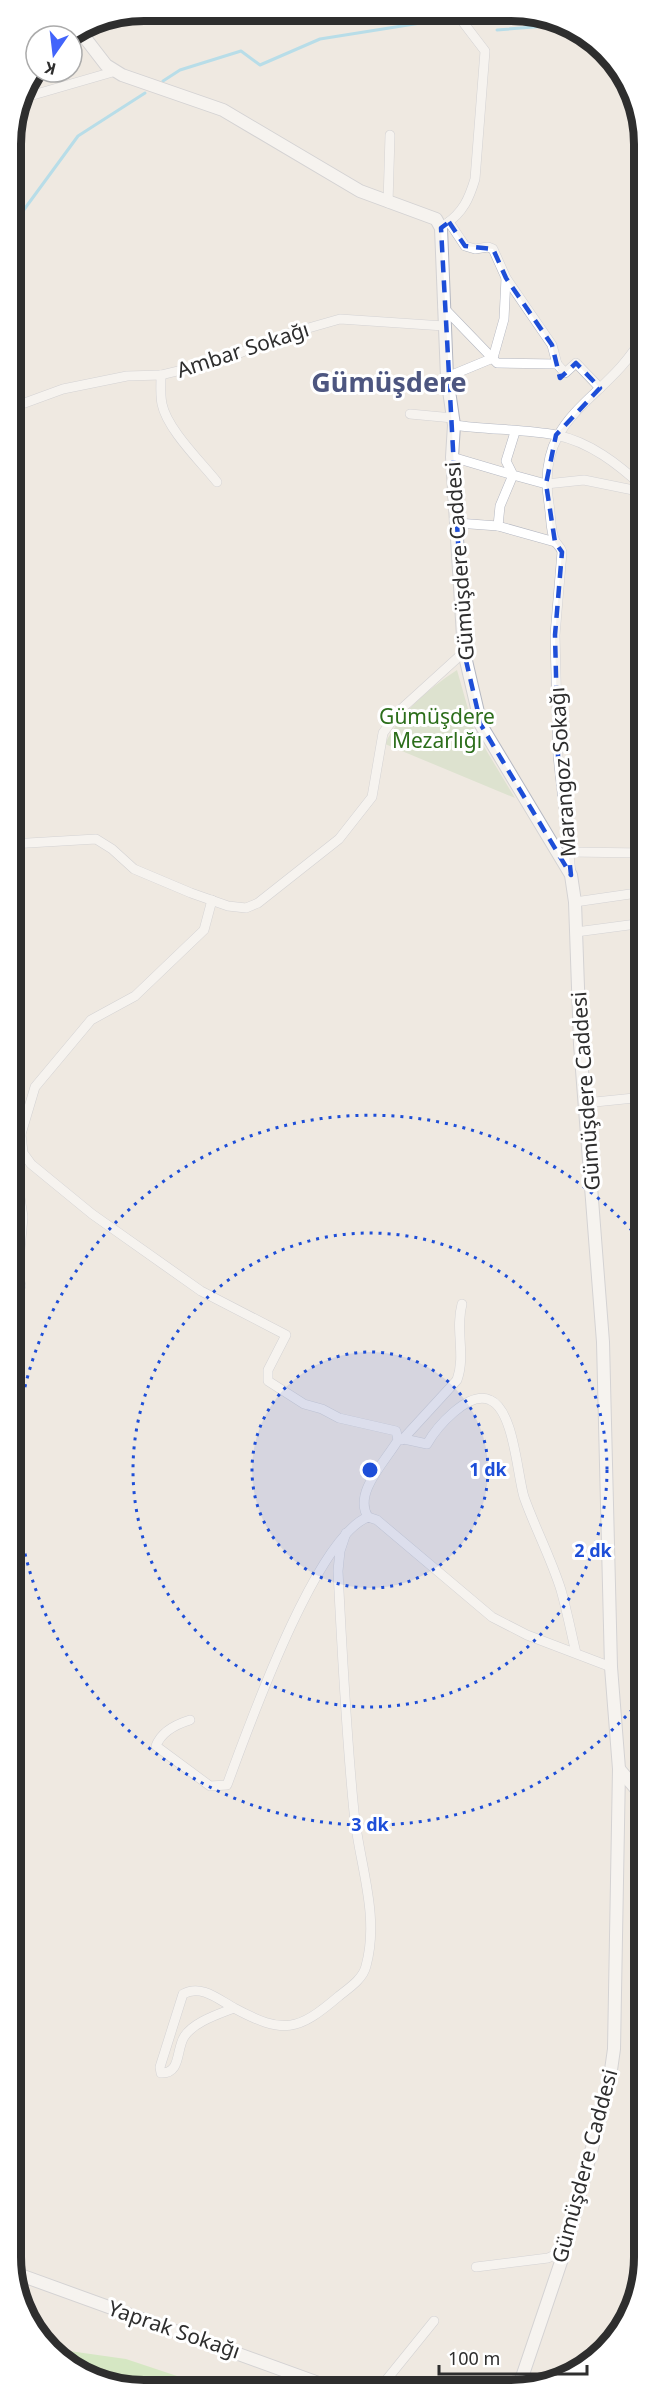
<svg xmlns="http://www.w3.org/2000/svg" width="655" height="2401" viewBox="0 0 655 2401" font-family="'Noto Sans',sans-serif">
	<rect width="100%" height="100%" fill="#efe9e1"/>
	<polygon fill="#b6e59e" points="48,2348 126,2359 213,2388 117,2388"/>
	<path fill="#c8d9b8" d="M457,670l17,60 41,68 -130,-54c16,-32 42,-54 72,-74z"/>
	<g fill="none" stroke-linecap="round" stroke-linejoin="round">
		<g stroke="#75cff0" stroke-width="3">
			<polyline points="472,20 481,23"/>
			<polyline points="497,30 559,25"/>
			<polyline points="163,81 180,70 241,51 260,65 320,39 452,18"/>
			<polyline points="11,212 23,211 78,136 145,93"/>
		</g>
		<defs>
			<g id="street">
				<polyline points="20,94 33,95 116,71"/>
				<polyline points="388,203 390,135"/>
				<polyline points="449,222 465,246 475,249 488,247 493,249 506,278 552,345 557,364 565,373 576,363 600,388"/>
				<path d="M446,224c17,-12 23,-25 29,-45l10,-128 -29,-38"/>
				<polyline points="443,307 497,363 557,364"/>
				<path d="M161,375c0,9 -1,20 1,29 5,25 39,58 55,78"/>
				<polyline points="447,377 493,358 504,319 506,278"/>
				<polyline points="11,408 63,389 127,376 161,375 219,361 291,333 340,319 444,326"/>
				<polyline points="410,414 453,418"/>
				<path d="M454,425c33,5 70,4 102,10 34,7 62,29 87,52"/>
				<polyline points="515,432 506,461 513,475 546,484 584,480 643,492"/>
				<polyline points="452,457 513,475 500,506 498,526"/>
				<polyline points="457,523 498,526 555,542"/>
				<polyline points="11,844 96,839 112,849 134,869 191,893 228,906 246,908 258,903 339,839 372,797 383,733 399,711 464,652"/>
				<polyline points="569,852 644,853"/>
				<path d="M571,873l-13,-117 -3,-121 7,-83c-1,-5 -5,-7 -7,-11 -5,-10 -4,-26 -6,-37 -15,-91 58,-102 94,-168"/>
				<polyline points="575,902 644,892"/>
				<polyline points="576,932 644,923"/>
				<polyline points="585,1103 644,1097"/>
				<polyline points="11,1151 21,1134 35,1087 91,1020 135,996 204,930 212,900"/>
				<path d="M21,1286l-3,-14 5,-55 -4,-26 2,-57 2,19 8,11 61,50 109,77 85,44 -18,35v11l36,23 18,5 17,9 57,13 2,9c-13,22 -45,53 -30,77"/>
				<path d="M404,1439l23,5c9,-16 41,-54 63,-44 24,10 27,74 34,97 11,31 27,61 37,93 6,21 10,42 15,63"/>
				<path d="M402,1440l55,-60c9,-25 -2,-50 5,-76"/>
				<path d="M190,1720c-13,4 -29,12 -34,26l54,40 17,-1c21,-56 88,-247 141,-268l9,3 115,97 35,18 84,32"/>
				<path d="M234,2008c-16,-9 -33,-24 -51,-14l-23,73 1,6c20,1 15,-23 23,-36 9,-15 35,-23 50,-29 50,27 64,23 105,-12 10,-8 24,-17 27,-30 14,-51 -7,-103 -12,-154 -8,-80 -12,-160 -16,-241l2,-20 6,-18"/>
				<polyline points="476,2267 548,2258 565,2250"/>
				<polyline points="379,2389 434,2321"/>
			</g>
			<g id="secondary">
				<polyline points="79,30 106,65 122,75 223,110 360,191 436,219 441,228 447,377 454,425 452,457 464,652 481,725 571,875 575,902 580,1044 603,1342 611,1667 619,1769 614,2049 609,2084 565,2250 518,2389"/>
				<polyline points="619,1769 644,1798"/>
				<polyline points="12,2272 335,2389"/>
			</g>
		</defs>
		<use href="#street" stroke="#b4b7c1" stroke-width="10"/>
		<use href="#secondary" stroke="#b4b7c1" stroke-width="14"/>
		<use href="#street" stroke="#fff" stroke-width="9"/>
		<use href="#secondary" stroke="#fff" stroke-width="12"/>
	</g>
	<path d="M0 0H655V2401H0ZM449,222l16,24 28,3 13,29 46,67 8,33 16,-15 24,25 -44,47 -10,49 9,58 7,10 -7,83 3,121 13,119 -90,-150 -17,-73 -23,-424z" fill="#efe9e1" fill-opacity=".55" fill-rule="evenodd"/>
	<path fill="none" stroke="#1d4ed8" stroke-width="4.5" stroke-dasharray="12 8" stroke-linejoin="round" d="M449,222l16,24 28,3 13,29 46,67 8,33 16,-15 24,25 -44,47 -10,49 9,58 7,10 -7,83 3,121 13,119 -90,-150 -17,-73 -23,-424z"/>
	<circle cx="370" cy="1470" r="118" fill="#1d4ed8" fill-opacity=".12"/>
	<g fill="none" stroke="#1d4ed8" stroke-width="3" stroke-dasharray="3 6">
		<circle cx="370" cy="1470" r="118"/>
		<circle cx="370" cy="1470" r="237"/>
		<path d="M644 1696A355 355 0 1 1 642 1242"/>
	</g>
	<g text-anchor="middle" stroke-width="6" stroke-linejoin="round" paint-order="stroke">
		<g font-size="21" fill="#2e2e2e" stroke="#fff">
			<text transform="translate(243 350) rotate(-18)" y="7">Ambar Sokağı</text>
			<text transform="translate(460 561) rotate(-94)" y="7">Gümüşdere Caddesi</text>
			<text transform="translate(563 772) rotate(-94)" y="7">Marangoz Sokağı</text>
			<text transform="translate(586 1091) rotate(-94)" y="7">Gümüşdere Caddesi</text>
			<text transform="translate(585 2166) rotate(-75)" y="7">Gümüşdere Caddesi</text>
			<text transform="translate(174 2330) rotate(19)" y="7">Yaprak Sokağı</text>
		</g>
		<g font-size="21" fill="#2c6e1b" stroke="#fff">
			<text x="437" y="724">Gümüşdere<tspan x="437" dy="24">Mezarlığı</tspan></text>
		</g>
		<g font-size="27" font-weight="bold" fill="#4d5680" stroke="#fff">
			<text x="389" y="392">Gümüşdere</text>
		</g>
	</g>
	<path d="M0 0H655V2401H0ZM144 21H511A123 123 0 0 1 634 144V2257A123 123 0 0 1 511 2380H144A123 123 0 0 1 21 2257V144A123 123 0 0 1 144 21Z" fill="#fff" fill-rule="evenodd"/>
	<path fill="none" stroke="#2e2e2e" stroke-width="8" d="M144 21H511A123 123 0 0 1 634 144V2257A123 123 0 0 1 511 2380H144A123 123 0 0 1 21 2257V144A123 123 0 0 1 144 21Z"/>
	<circle cx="370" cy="1470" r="9" fill="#1d4ed8" stroke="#fff" stroke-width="3"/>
	<g font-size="18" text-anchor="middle" font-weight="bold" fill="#1d4ed8" stroke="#fff" stroke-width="6" stroke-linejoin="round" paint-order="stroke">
		<text x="488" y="1476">1 dk</text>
		<text x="593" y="1557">2 dk</text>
		<text x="370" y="1831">3 dk</text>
	</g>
	<g transform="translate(54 54) rotate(194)"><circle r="28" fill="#ffffff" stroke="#ababab" stroke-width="1.5"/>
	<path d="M0-4.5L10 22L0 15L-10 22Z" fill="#4264fb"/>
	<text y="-9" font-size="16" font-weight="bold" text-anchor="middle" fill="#2e2e2e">K</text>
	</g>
	<path d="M439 2365v9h148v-9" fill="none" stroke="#2e2e2e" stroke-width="3"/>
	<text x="448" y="2365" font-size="18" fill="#2e2e2e" stroke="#ffffff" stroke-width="4.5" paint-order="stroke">100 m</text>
</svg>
